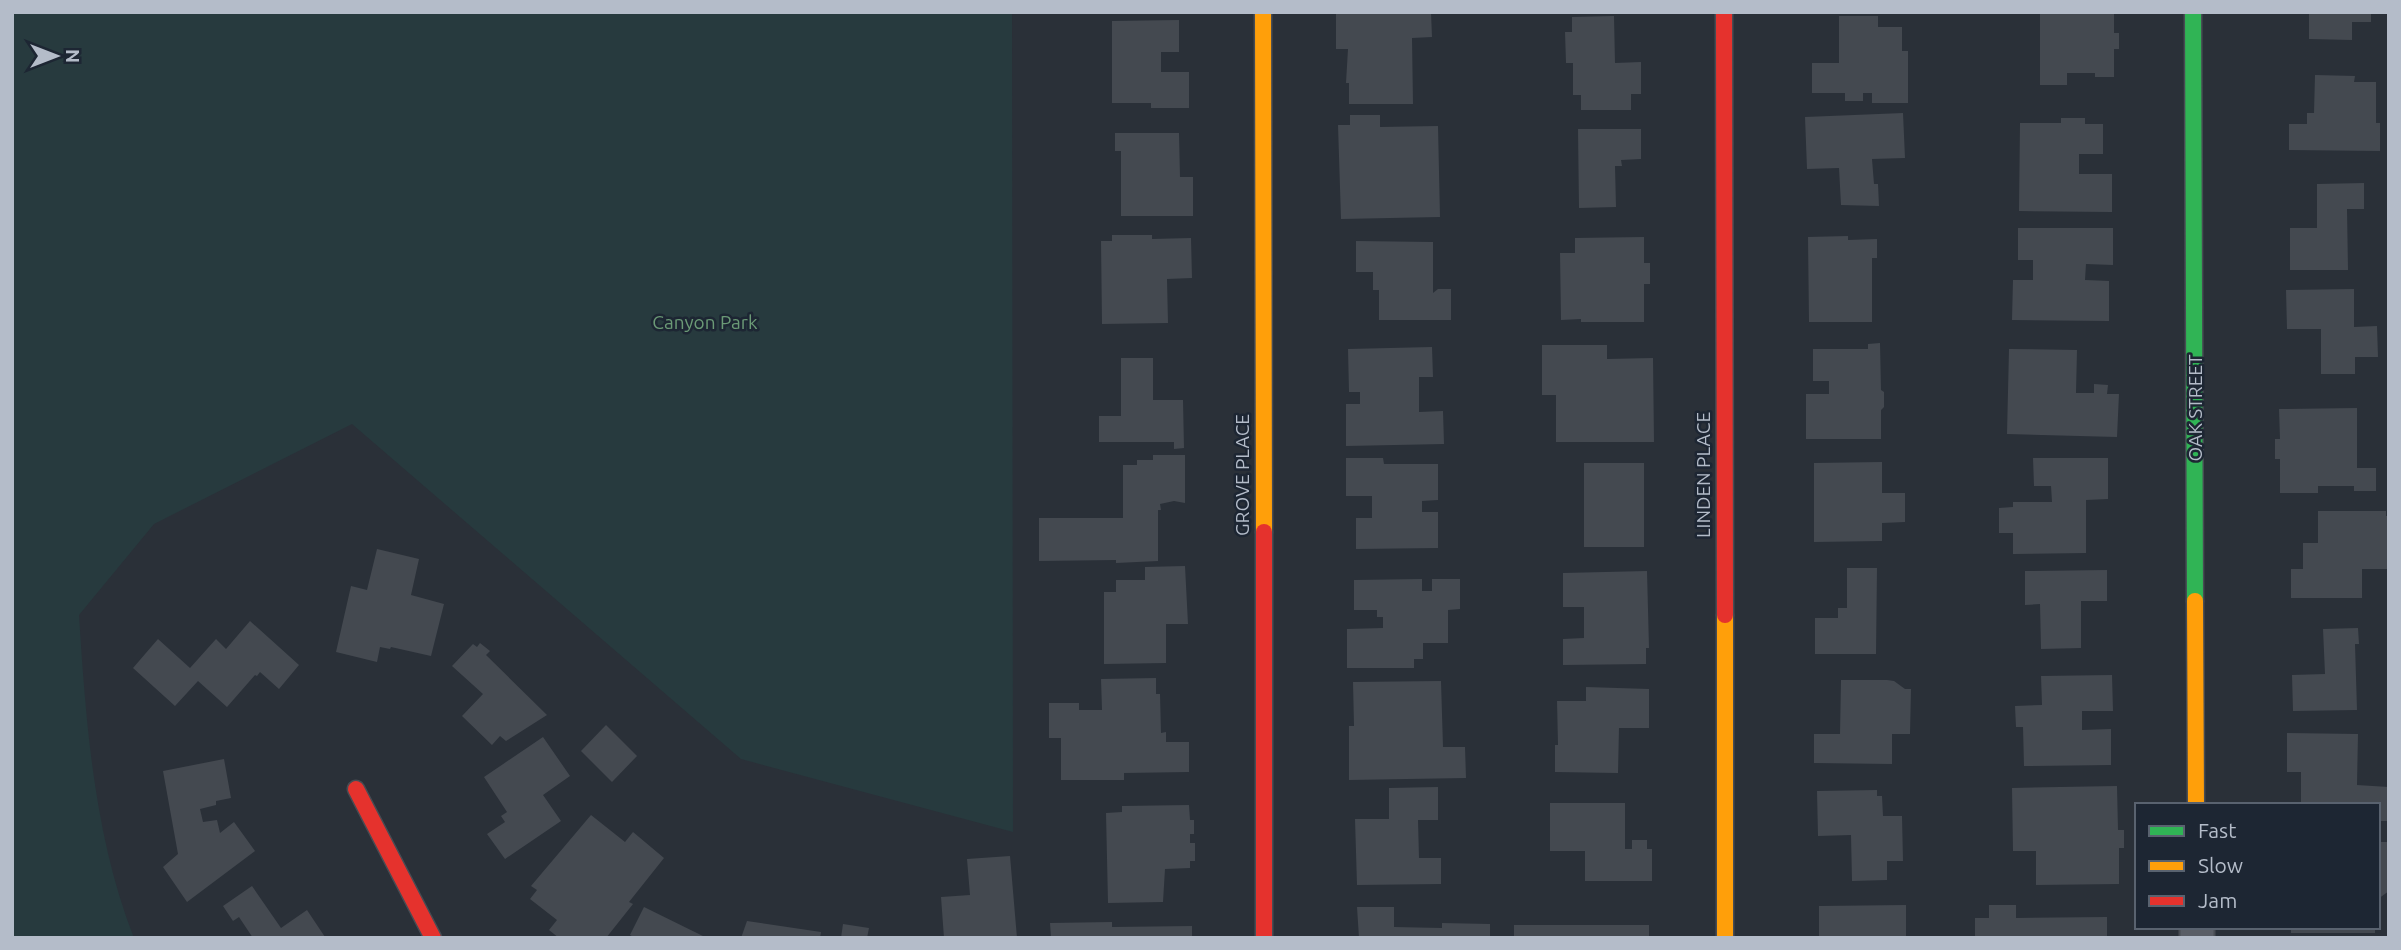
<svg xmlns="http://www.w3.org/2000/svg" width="2401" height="950" viewBox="0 0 2401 950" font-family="Ubuntu,sans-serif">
	<rect width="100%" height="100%" fill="#2a3038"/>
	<path fill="#273a3e" d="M12,12h1000l1,820 -272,-73 -389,-335 -198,100 -75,91c7,108 15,221 55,323h-122z"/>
	<g fill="#444950">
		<polygon points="1336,12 1431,12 1432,37 1412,38 1413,104 1349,104 1349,83 1346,83 1348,49 1336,49"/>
		<polygon points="2040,12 2114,12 2114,33 2119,33 2119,49 2114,49 2114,77 2095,77 2095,73 2067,73 2067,85 2040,85"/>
		<polygon points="2309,12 2371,12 2371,22 2352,22 2352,40 2309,39"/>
		<polygon points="1614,16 1615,63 1641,62 1641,94 1631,94 1631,110 1581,110 1581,95 1573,95 1573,63 1566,63 1565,32 1572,32 1572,17"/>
		<polygon points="1839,16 1878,16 1878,27 1902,27 1902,51 1908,51 1908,103 1872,103 1872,93 1863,93 1863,101 1845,101 1845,93 1812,93 1812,63 1839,63"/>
		<polygon points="1179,20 1179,52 1161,52 1161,72 1189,72 1189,108 1151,108 1151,103 1112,103 1112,21"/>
		<polygon points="2315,75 2355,76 2354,82 2376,82 2376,123 2380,123 2380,151 2289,150 2289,124 2307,124 2307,113 2314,113"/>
		<polygon points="1903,113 1905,158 1872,159 1874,184 1878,184 1879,206 1841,205 1839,168 1807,169 1805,117"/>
		<polygon points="1350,115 1380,115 1380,127 1438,126 1440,217 1341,219 1338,125 1350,125"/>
		<polygon points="2061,118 2085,118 2085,124 2103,124 2103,154 2079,154 2079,174 2112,174 2112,212 2019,211 2020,123 2061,123"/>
		<polygon points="1578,129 1641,129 1641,159 1621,160 1622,166 1615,166 1616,207 1579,208"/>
		<polygon points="1115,133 1179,133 1180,177 1193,177 1193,216 1121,216 1121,151 1115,151"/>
		<polygon points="2364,183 2364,209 2347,209 2348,270 2290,270 2290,228 2317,228 2317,184"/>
		<polygon points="2018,228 2113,228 2113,265 2086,264 2085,280 2109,281 2109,321 2012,320 2013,280 2033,280 2033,260 2018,260"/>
		<polygon points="1112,235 1152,235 1152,239 1191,238 1192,278 1167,279 1168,323 1102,324 1101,241 1112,241"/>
		<polygon points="1848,236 1848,240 1877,239 1877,258 1872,258 1872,322 1809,322 1808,237"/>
		<polygon points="1644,237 1644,263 1650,263 1650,284 1644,284 1644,322 1581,322 1581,319 1561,320 1560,253 1575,253 1575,238"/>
		<polygon points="1356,241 1433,242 1433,293 1438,289 1451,289 1451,320 1379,320 1379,290 1373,290 1373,272 1356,272"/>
		<polygon points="2354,289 2354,327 2377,326 2378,357 2355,357 2355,374 2321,374 2321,329 2287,329 2286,290"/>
		<polygon points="1880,343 1881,390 1884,392 1884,407 1881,410 1881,439 1806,439 1806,394 1829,394 1829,381 1813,381 1813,349 1868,349 1868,344"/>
		<polygon points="1542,345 1607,345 1607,359 1653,358 1654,442 1556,442 1556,395 1542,395"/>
		<polygon points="1432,347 1433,377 1419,377 1419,412 1443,411 1444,444 1346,446 1346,404 1360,404 1360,392 1349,392 1348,349"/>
		<polygon points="2009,349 2077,350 2076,393 2094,393 2094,384 2108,385 2107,394 2119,394 2117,437 2007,434"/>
		<polygon points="1121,358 1153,358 1153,400 1183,400 1184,448 1174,449 1174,442 1099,442 1099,416 1121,416"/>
		<polygon points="2357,408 2357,468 2376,468 2376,491 2354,491 2354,486 2318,486 2318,493 2280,493 2280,459 2275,459 2275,439 2280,439 2279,409"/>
		<polygon points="1153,455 1185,455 1185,503 1174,501 1160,504 1161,510 1158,510 1158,561 1116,563 1116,560 1039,561 1039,518 1123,518 1123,465 1137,465 1137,460 1153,460"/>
		<polygon points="1346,458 1383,458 1384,464 1438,464 1438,500 1422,501 1422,512 1438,512 1438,548 1356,549 1356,518 1372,518 1372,496 1346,496"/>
		<polygon points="2033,458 2108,458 2108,499 2086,500 2086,553 2013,554 2013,533 1999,533 1999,508 2013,507 2013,502 2052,502 2051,486 2034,486"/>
		<polygon points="1882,462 1882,493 1905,493 1905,522 1882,523 1882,541 1814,542 1814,463"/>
		<rect x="1584" y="463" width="60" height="84"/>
		<polygon points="2318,511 2386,511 2386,516 2389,516 2389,569 2362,569 2362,598 2291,598 2291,569 2303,569 2303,543 2318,543"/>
		<polygon points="377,549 419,559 411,595 444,604 431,656 391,647 390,649 380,647 377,662 336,652 351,586 367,590"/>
		<polygon points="1185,566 1188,624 1166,624 1166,663 1104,664 1104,592 1116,592 1116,580 1145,580 1145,567"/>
		<polygon points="1847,568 1877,568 1876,654 1815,654 1815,618 1838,618 1838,608 1847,608"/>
		<polygon points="2107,570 2107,601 2081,601 2081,648 2041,649 2040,604 2025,605 2025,571"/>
		<polygon points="1647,571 1649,648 1646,648 1646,664 1563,665 1563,639 1584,638 1584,607 1563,607 1563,573"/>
		<polygon points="1422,579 1422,591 1432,591 1432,579 1460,579 1460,609 1448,610 1448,643 1423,643 1423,659 1414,659 1414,668 1347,668 1347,629 1383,628 1383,617 1377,617 1377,610 1354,610 1354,580"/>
		<polygon points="250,621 299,665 279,689 260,672 257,676 255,675 227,707 198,681 175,706 133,668 158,639 190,668 216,639 226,649"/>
		<polygon points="2358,628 2359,644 2355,644 2357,710 2293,711 2292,675 2325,674 2323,629"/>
		<polygon points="480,643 490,651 486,655 547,715 506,741 500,736 492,745 462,716 483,694 452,666 473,644 477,647"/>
		<polygon points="2112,675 2113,711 2082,711 2082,730 2111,729 2111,765 2024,766 2023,727 2016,727 2015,706 2042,705 2041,676"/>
		<polygon points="1156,678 1156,694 1160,694 1161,733 1166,732 1166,742 1189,742 1189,772 1124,773 1124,780 1061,780 1061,738 1049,738 1049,703 1079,703 1079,710 1102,710 1101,679"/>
		<polygon points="1841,680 1887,680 1894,681 1905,689 1911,689 1910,734 1892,734 1892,764 1814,763 1814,734 1840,734"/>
		<polygon points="1441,681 1443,747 1465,747 1466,778 1349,780 1349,726 1354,726 1353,682"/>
		<polygon points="1586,687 1649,689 1649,728 1619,728 1618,773 1555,772 1555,745 1558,745 1557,701 1586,701"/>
		<polygon points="606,725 637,756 612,782 581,751"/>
		<polygon points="2287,733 2358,734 2357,785 2389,787 2389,821 2378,821 2378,805 2301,805 2301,772 2287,772"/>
		<polygon points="543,737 570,776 543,795 561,821 505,859 487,834 505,822 501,816 507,812 484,777"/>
		<polygon points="224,759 231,798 216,801 216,805 200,809 203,822 217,820 220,833 234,822 255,851 187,902 163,867 178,854 163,771"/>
		<polygon points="2117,786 2118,830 2124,830 2124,848 2119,848 2119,884 2036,885 2036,851 2013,851 2012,788"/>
		<polygon points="1438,787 1438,820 1418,820 1419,858 1441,858 1441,884 1357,885 1355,819 1389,819 1389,788"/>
		<polygon points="1877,790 1877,796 1882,796 1883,816 1902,816 1903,861 1887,861 1887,880 1852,881 1851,835 1818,836 1817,791"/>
		<polygon points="1550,803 1625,803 1625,849 1632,849 1632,840 1647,840 1647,849 1652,849 1652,881 1585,881 1585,851 1550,851"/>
		<polygon points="1189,805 1190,820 1194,820 1194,834 1190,834 1190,843 1195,843 1195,861 1190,861 1190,868 1165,869 1163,902 1108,903 1106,813 1122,812 1122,806"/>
		<polygon points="591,815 625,842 633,832 664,858 629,902 633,904 606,938 559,938 549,930 557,920 530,899 537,890 531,886"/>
		<polygon points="2378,842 2389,842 2389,891 2378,899"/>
		<polygon points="1010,856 1017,938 944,938 941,897 970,895 967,859"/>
		<polygon points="252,886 281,928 307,910 325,937 253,938 239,917 233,921 223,906"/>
		<polygon points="1906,905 1906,938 1819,938 1819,906"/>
		<polygon points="1989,905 2016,905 2016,918 2107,917 2107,938 1975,938 1975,918 1989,918"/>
		<polygon points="644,907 707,938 635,938 630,935"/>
		<polygon points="1357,907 1394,907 1394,927 1442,928 1442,923 1490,924 1490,938 1359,938"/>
		<polygon points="747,921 821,932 820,938 741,938"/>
		<polygon points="1112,922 1112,927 1192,926 1192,938 1051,938 1050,923"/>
		<polygon points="843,924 869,928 867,938 841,938"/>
		<rect x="1514" y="925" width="135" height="13"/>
		<rect x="2291" y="927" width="84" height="6"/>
	</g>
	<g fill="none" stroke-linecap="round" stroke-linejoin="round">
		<defs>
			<polyline id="street" points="2197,927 2197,938"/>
			<polyline id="fast" points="2193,12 2195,601"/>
			<g id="slow">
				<polyline points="1263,12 1264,532"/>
				<polyline points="2195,601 2196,805"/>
				<polyline points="1725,615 1725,938"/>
			</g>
			<g id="jam">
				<polyline points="1724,12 1725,615"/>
				<polyline points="1264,532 1264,938"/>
				<polyline points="356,789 433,938"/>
			</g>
		</defs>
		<use href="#street" stroke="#484c53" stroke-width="37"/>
		<use href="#fast" stroke="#484c53" stroke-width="19"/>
		<use href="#slow" stroke="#484c53" stroke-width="19"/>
		<use href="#jam" stroke="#484c53" stroke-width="19"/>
		<use href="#street" stroke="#5a5e66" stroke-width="33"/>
		<use href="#fast" stroke="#30b455" stroke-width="16"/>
		<use href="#slow" stroke="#ff9f0a" stroke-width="16"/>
		<use href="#jam" stroke="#e5322d" stroke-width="16"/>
	</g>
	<g text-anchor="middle" stroke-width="5" stroke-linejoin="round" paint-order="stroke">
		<g font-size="19" fill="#6b9a76" stroke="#1d2633">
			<text x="705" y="329">Canyon Park</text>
		</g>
		<g font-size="19" fill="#b4bcc9" stroke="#1d2633">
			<text transform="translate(2195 408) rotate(-90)" y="7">OAK STREET</text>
			<text transform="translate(1242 475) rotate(-90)" y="7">GROVE PLACE</text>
			<text transform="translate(1703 475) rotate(-90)" y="7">LINDEN PLACE</text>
		</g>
	</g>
	<rect width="2401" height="950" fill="none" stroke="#b4bcc9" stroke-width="28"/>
	<rect x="2135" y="803" width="245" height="126" fill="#1d2633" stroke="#59626f" stroke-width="2"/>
	<rect x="2149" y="826" width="35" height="10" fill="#30b455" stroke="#59626f" stroke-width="2"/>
	<text x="2198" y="838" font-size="21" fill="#b4bcc9">Fast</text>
	<rect x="2149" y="861" width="35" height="10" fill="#ff9f0a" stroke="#59626f" stroke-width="2"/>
	<text x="2198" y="873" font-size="21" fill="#b4bcc9">Slow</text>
	<rect x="2149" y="896" width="35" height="10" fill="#e5322d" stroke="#59626f" stroke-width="2"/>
	<text x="2198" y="908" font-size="21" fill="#b4bcc9">Jam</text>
	<g transform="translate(56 56) rotate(90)" stroke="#1d2633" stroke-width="5" paint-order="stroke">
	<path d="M0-5L12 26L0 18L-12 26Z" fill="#b4bcc9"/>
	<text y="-10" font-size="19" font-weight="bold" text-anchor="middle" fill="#b4bcc9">N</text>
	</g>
</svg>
